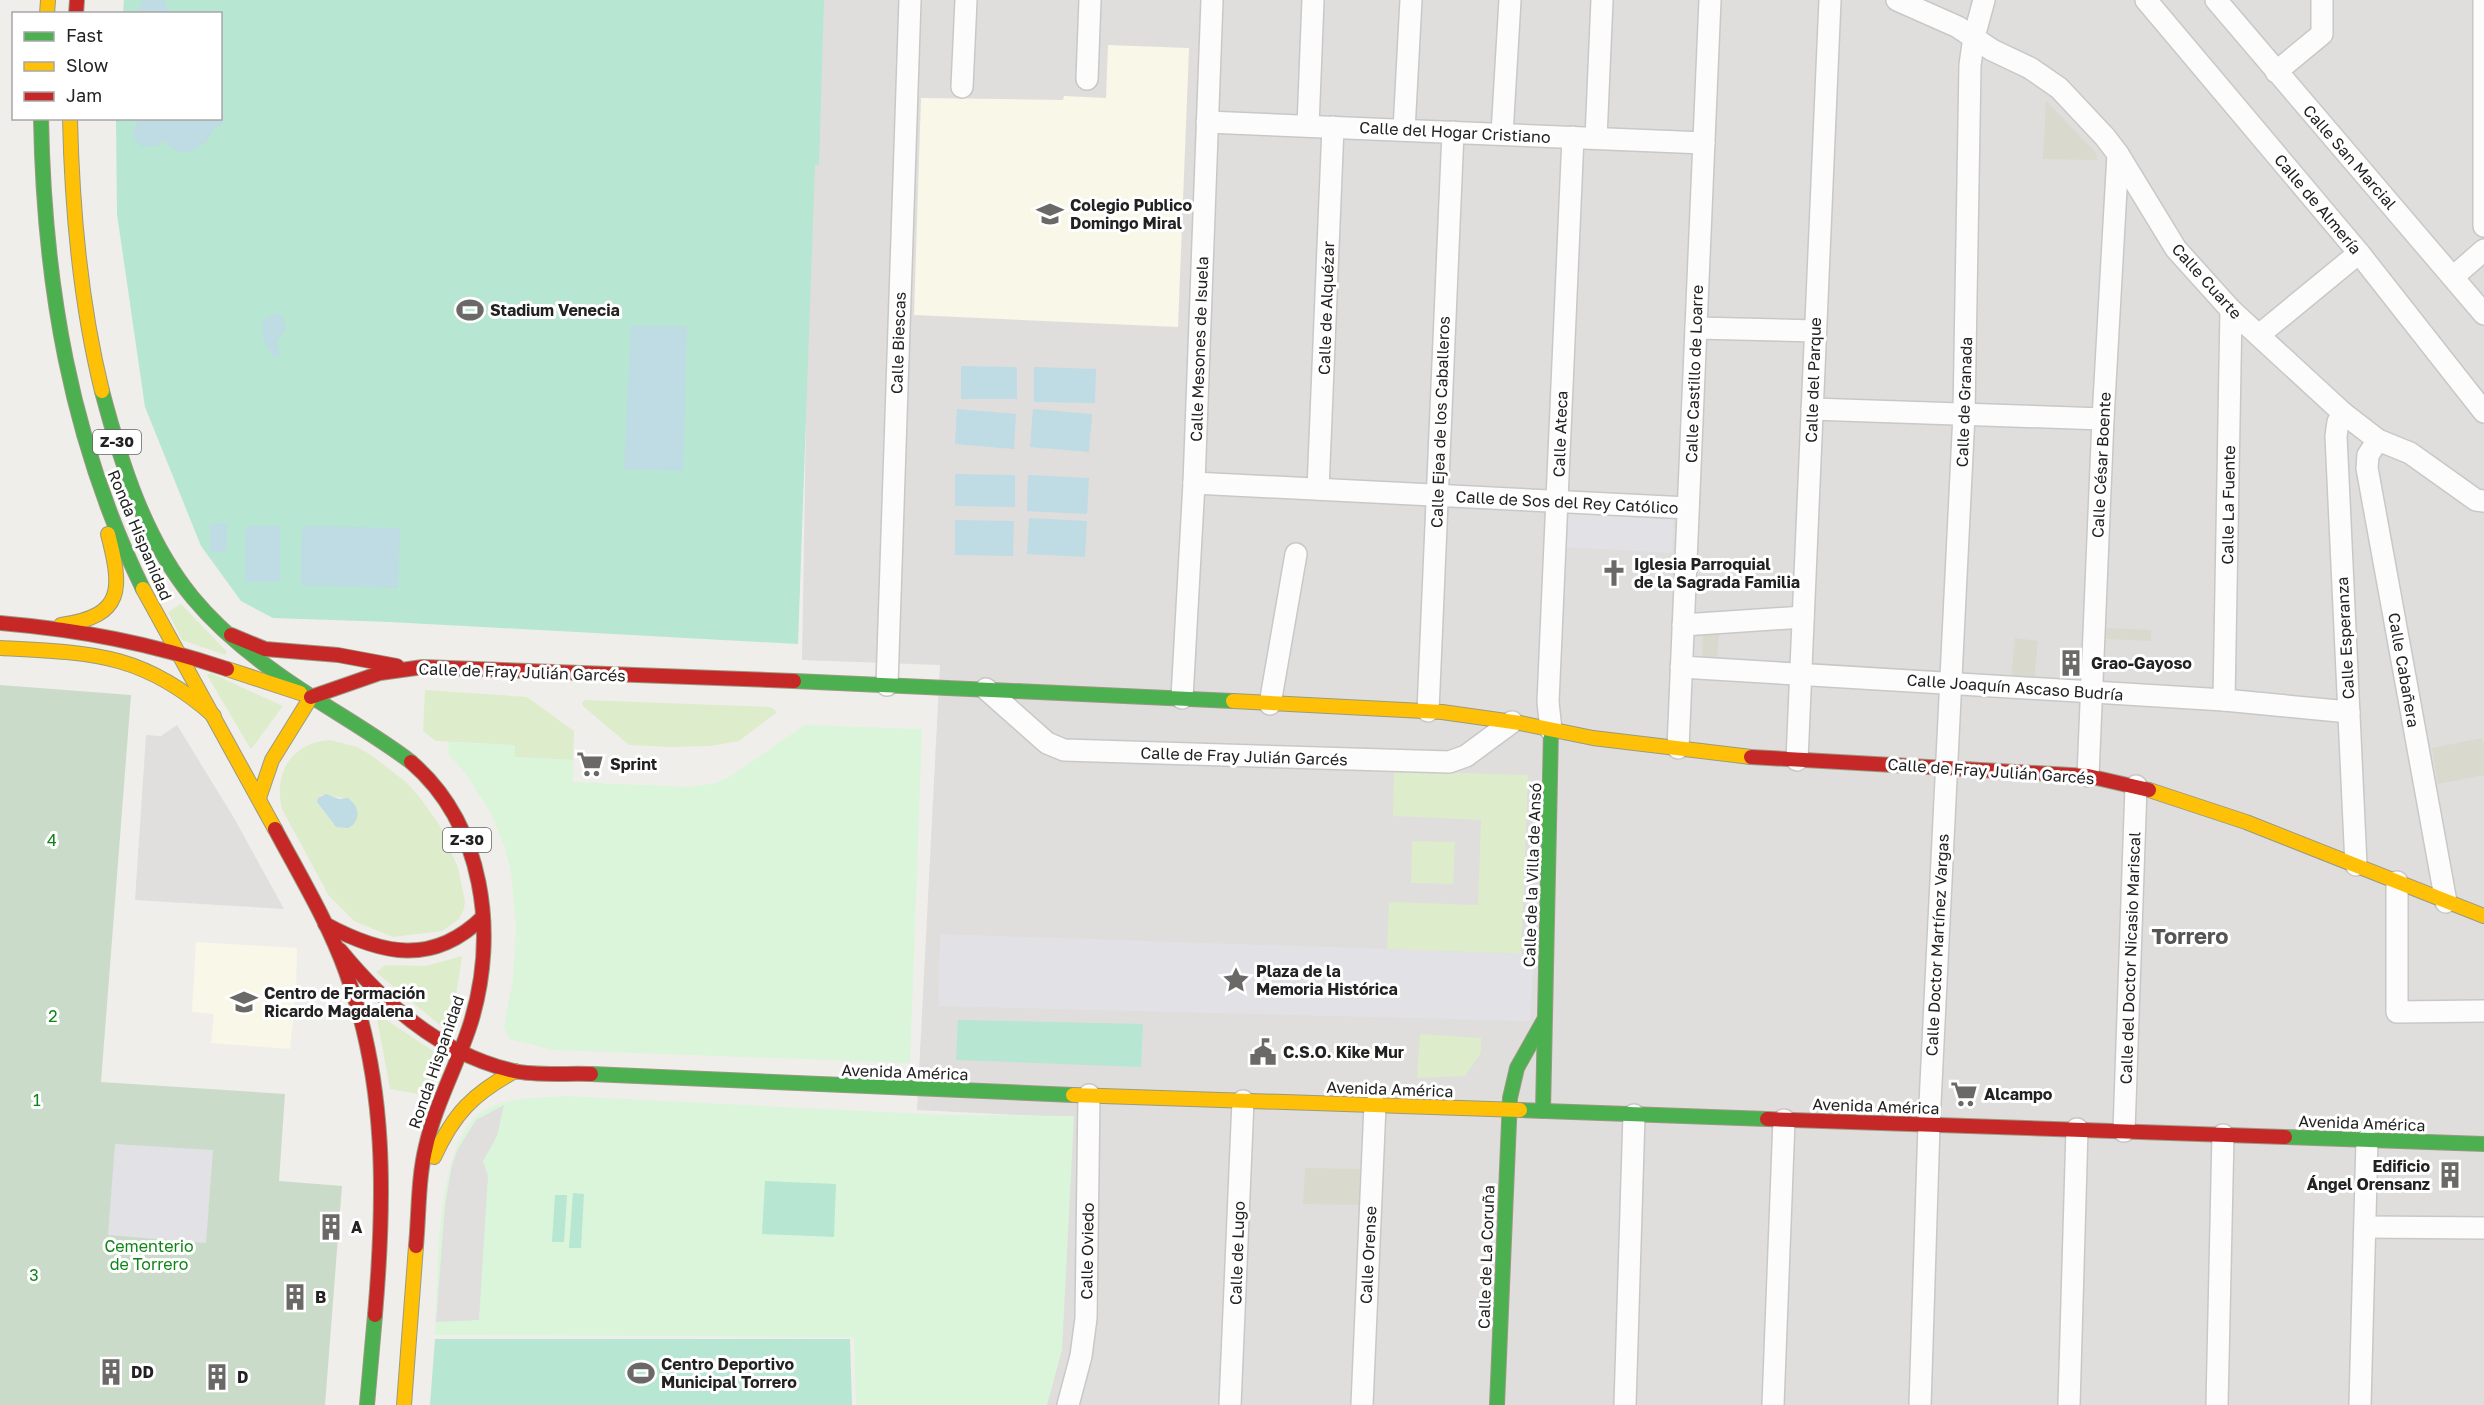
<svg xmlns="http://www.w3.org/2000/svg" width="2484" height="1405" viewBox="0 0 2484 1405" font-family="'Golos Text',sans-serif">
	<rect width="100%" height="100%" fill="#f0eeeb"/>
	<polygon fill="#dfdedc" points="813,0 2484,0 2484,1405 1019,1405 1061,1117 917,1110 940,665 802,660"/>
	<g fill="#f8f7e8">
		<polygon points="1108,45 1189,48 1178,327 914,315 921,98 1063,100 1064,96 1106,98"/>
		<polygon points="196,942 297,948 296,992 290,1049 211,1043 214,1014 192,1012"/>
	</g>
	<g fill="#d9d9cd">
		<polygon points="2046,101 2096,153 2097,160 2043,159"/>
		<polygon points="2106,628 2151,630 2151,641 2106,639"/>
		<polygon points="1719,632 1717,661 1702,661 1703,633"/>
		<polygon points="2015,638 2038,641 2034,680 2011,679"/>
		<polygon points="2482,738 2484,745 2484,775 2438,784 2432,748"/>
		<polygon points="1305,1168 1360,1169 1359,1205 1303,1204"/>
	</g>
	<g fill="#ddeccb" fill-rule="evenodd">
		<polygon points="181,604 227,652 225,655 182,640 168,612"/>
		<polygon points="211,673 283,706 252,748 250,748 207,675"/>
		<polygon points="425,690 527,697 574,731 573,760 515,757 514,745 436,741 423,731"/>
		<polygon points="585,700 770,707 775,710 776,713 739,741 710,746 671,747 629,745 583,706 582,703"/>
		<path d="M330,740l27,7 14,8 36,28 14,16 19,27 18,42 7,33 -1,8 -5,10 -17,12 -49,6 -39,-16 -25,-25 -47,-87c-9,-36 10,-67 48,-69zM321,795c7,0 27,3 32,7l-20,22 -16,-22z"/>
		<polygon points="1394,771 1528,775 1521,954 1387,949 1389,902 1478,905 1481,820 1393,816"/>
		<polygon points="1412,841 1455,842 1453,884 1411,883"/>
		<polygon points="462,956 451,1029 446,1030 376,972 386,965 426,966"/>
		<polygon points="376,1013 442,1057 429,1096 390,1089"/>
		<polygon points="1420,1034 1481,1038 1481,1053 1465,1076 1417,1078"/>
	</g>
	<polygon fill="#cadbca" points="0,685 131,695 101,1082 285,1094 279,1181 342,1186 325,1405 0,1405"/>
	<g fill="#daf5da">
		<polygon points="805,725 922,729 910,1063 554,1050 509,1039 504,1027 513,979 516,928 511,872 505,848 492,815 466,774 449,755 448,742 515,745 515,757 573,760 573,782 690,787 716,783 729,777"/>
		<path d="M565,1096l379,19 130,1 -12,234 -15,55h-191l-2,-68 -419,-2c3,-53 -1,-188 45,-222 23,-16 58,-15 85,-17z"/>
	</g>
	<g fill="#b7e6d2">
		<polygon points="124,0 824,0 819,165 815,165 798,644 390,622 273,618 241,601 201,546 145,407 117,214 116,119 220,118 220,14 123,13"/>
		<polygon points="958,1020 1143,1024 1141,1067 956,1060"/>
		<polygon points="765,1181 836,1184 834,1237 762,1234"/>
		<polygon points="573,1193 584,1194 581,1248 569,1248"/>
		<polygon points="555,1195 567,1195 564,1242 552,1242"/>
		<polygon points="435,1339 850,1339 852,1405 430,1405"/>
	</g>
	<g fill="#e0dfde">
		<polygon points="177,725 234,818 284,909 135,900 146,735 161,736"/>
		<polygon points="504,1105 497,1136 483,1161 488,1176 479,1320 436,1322 445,1205 452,1165 458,1149 476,1120"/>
	</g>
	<g fill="#e2e1e5">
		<polygon points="1569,508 1674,513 1672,553 1567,547"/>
		<polygon points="940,934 1534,954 1530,1021 938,1006"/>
		<polygon points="115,1144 213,1150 206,1243 108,1235"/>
	</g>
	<g fill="#bfdbe3">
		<polygon points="143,0 164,0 170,12 174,13 137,13"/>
		<path d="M221,109l3,10 -3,6 -7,3 -7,13 -16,11h-12l-17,-11 -5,5 -14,1c-13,-9 -11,-18 -3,-28l80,-1z"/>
		<path d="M276,313l6,3 4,12 -9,14 3,13 -4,3c-11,-8 -18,-27 -10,-40z"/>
		<polygon points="631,326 687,327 683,471 624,469"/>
		<polygon points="961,366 1017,367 1017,399 961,399"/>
		<polygon points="1034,367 1096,369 1095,403 1034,402"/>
		<polygon points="957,409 1016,414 1014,449 955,444"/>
		<polygon points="1033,409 1092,414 1089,452 1030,447"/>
		<polygon points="955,474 1015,475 1015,507 955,506"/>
		<polygon points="1028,475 1089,478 1087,514 1027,511"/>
		<polygon points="1029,518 1087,521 1085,557 1027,554"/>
		<polygon points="955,520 1014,521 1013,556 955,555"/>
		<polygon points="210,524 227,524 226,552 210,552"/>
		<polygon points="246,526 280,526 280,582 245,582"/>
		<polygon points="302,526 400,528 398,588 301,585"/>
		<path d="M326,794l13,5 9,-1c10,8 13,17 5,27l-5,3 -12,-1 -19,-25 1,-4z"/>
	</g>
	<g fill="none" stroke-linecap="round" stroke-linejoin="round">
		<defs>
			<g id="street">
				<polyline points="1897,0 1958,27 1992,50 2030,68 2059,88 2105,137 2118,154 2176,249 2231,310 2343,413 2378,440 2410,453 2476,500 2484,501"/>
				<polyline points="2146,0 2359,253 2484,412"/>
				<polyline points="2216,0 2484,314"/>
				<polyline points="2484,0 2484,226"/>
				<polyline points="2276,72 2322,34 2322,0"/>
				<polyline points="1087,79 1090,0"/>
				<polyline points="962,87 966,0"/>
				<polyline points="1207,122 1704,143"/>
				<polyline points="1308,126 1313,0"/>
				<polyline points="1404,130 1411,0"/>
				<polyline points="1502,134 1510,0"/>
				<polyline points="1596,138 1602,0"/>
				<polyline points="2453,277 2484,250"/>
				<polyline points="1696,328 1815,331"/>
				<polyline points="2259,335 2359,253"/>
				<polyline points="1812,409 2103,419"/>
				<polyline points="2343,413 2338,422 2336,436 2356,865"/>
				<polyline points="2378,440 2368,455 2367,468 2446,902"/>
				<polyline points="1194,483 1688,508"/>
				<polyline points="1318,489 1333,127"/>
				<polyline points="1683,625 1803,617"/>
				<polyline points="1681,667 2224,700 2349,712"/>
				<polyline points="887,685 910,0"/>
				<polyline points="986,689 1047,743 1064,750 1449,762 1466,756 1512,722"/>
				<polyline points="1182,698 1194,483 1212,0"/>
				<polyline points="2224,700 2231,310"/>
				<polyline points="1270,704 1296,554"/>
				<polyline points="1428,711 1453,132"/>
				<polyline points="1551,730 1548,702 1573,137"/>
				<polyline points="1678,748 1710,0"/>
				<polyline points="1797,760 1830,0"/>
				<polyline points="2088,776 2103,419 2118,154"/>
				<polyline points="2397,882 2397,1012 2484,1011"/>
				<polyline points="2124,1131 2136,786"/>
				<polyline points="2365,1227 2484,1228"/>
				<polyline points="1068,1405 1081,1356 1086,1318 1089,1095"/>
				<polyline points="1230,1405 1243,1101"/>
				<polyline points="1362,1405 1375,1105"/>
				<polyline points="1625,1405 1634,1115"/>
				<polyline points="1773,1405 1784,1120"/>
				<polyline points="1920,1405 1929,1124 1964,414 1970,65 1974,37 1984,0"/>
				<polyline points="2069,1405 2077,1129"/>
				<polyline points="2217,1405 2223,1135"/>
				<polyline points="2360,1405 2367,1140"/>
			</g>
			<g id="fast">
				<path d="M41,118c3,166 29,321 102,471"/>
				<path d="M102,391c19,72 43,149 91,207 24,29 54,54 85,76 43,31 91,56 133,88"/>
				<polyline points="794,681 1233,701"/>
				<polyline points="591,1074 1073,1095"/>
				<polyline points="1520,1110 1767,1119"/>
				<polyline points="1543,1111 1551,730"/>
				<polyline points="2285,1137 2484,1144"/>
				<polyline points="367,1405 375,1315"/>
				<polyline points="1497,1405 1510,1098 1517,1068 1544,1020"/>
			</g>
			<g id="slow">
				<polyline points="47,14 48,0"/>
				<path d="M70,118c2,92 10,184 32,273"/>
				<polyline points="143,589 275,829"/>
				<path d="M61,625c64,-9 61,-37 47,-91"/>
				<path d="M0,648c91,5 142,4 214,68"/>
				<polyline points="227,669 300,693"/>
				<polyline points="1233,701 1442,712 1520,723 1593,738 1751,757"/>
				<polyline points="2149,790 2246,822 2484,916"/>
				<polyline points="259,798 272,760 311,697"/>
				<polyline points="1073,1095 1520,1110"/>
				<path d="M434,1157c20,-44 39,-63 81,-86"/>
				<polyline points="404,1405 416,1246"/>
			</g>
			<g id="jam">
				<polyline points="76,14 77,0"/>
				<path d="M0,623c81,7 149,20 227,46"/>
				<polyline points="231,635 265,649 338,655 397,666"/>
				<polyline points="311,697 380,673 423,667 794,681"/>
				<polyline points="1751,757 2088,776 2149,790"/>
				<path d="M411,762c73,63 87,171 60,260 -13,42 -36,83 -45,124 -8,32 -7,67 -10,100"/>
				<path d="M275,829c25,47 53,93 71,143 41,111 39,227 29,343"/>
				<path d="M325,924c57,31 108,42 158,-7"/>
				<path d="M340,950c45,55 102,105 174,121 24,5 52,2 77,3"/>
				<polyline points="1767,1119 2285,1137"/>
			</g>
		</defs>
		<use href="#street" stroke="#c9c8c7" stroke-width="24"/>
		<use href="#fast" stroke="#999a82" stroke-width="16"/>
		<use href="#slow" stroke="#999a82" stroke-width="16"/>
		<use href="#jam" stroke="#999a82" stroke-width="16"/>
		<use href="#street" stroke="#fdfcfc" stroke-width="21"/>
		<use href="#fast" stroke="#4caf50" stroke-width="14"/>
		<use href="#slow" stroke="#ffc107" stroke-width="14"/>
		<use href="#jam" stroke="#c62828" stroke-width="14"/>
	</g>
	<defs>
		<symbol id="school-bare" viewBox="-9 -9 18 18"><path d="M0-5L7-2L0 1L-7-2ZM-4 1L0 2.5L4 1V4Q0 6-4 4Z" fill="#6a6968" stroke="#fff" stroke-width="2.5" paint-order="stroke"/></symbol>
		<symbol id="stadium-bare" viewBox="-9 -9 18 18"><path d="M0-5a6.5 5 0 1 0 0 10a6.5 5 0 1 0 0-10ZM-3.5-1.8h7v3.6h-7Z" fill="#6a6968" stroke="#fff" stroke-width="2.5" paint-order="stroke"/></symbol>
		<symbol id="church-bare" viewBox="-9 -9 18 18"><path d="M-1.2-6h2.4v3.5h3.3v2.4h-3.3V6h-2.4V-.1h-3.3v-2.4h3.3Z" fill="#6a6968" stroke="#fff" stroke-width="2.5" paint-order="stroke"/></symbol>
		<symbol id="building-bare" viewBox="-9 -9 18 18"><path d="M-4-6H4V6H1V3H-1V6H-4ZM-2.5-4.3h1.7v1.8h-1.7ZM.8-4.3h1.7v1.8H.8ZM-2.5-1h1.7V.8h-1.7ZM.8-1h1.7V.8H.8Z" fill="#6a6968" stroke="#fff" stroke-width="2.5" paint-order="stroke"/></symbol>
		<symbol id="supermarket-bare" viewBox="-9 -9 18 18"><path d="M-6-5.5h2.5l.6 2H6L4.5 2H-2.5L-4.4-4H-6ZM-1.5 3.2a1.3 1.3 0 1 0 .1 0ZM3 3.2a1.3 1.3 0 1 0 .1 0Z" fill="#6a6968" stroke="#fff" stroke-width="2.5" paint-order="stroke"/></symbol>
		<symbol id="sight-bare" viewBox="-9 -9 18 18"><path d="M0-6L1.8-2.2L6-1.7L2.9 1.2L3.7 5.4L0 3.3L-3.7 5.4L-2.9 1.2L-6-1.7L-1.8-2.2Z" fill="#6a6968" stroke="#fff" stroke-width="2.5" paint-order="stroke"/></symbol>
		<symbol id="university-bare" viewBox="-9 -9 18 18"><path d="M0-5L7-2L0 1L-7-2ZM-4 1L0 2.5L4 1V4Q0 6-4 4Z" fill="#6a6968" stroke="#fff" stroke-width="2.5" paint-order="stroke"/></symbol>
		<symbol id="civic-bare" viewBox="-9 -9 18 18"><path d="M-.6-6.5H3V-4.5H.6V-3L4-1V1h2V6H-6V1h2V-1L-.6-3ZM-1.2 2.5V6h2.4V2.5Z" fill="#6a6968" stroke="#fff" stroke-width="2.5" paint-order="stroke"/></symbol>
	</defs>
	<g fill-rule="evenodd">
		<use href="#school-bare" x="1031" y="195" width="38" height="38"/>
		<use href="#stadium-bare" x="451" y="291" width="38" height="38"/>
		<use href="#church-bare" x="1595" y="554" width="38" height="38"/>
		<use href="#building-bare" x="2052" y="644" width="38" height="38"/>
		<use href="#supermarket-bare" x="571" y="745" width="38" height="38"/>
		<use href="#sight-bare" x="1217" y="961" width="38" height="38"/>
		<use href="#university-bare" x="225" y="983" width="38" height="38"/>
		<use href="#civic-bare" x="1244" y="1033" width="38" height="38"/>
		<use href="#supermarket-bare" x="1945" y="1075" width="38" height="38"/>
		<use href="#building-bare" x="2431" y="1156" width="38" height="38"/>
		<use href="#building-bare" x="312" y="1208" width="38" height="38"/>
		<use href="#building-bare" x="276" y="1278" width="38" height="38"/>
		<use href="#building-bare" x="92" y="1353" width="38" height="38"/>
		<use href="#stadium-bare" x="622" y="1354" width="38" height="38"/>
		<use href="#building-bare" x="198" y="1358" width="38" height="38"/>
	</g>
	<g text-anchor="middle" stroke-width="6" stroke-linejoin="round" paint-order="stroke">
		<g fill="#fff" stroke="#646464" stroke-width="1.5">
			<rect x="93" y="430" width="48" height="24" rx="4.5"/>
			<rect x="443" y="828" width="48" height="24" rx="4.5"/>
		</g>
		<g font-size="15" font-weight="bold" fill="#222">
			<text x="117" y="447">Z-30</text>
			<text x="467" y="845">Z-30</text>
		</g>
		<g font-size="16" fill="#222" stroke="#fff">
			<text transform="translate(1455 132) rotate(3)" y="6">Calle del Hogar Cristiano</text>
			<text transform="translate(2350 157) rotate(49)" y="6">Calle San Marcial</text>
			<text transform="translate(2318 204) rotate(50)" y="6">Calle de Almería</text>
			<text transform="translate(2207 281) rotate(48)" y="6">Calle Cuarte</text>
			<text transform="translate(1326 308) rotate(-88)" y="6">Calle de Alquézar</text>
			<text transform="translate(898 343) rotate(-88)" y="6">Calle Biescas</text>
			<text transform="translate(1199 349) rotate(-88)" y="6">Calle Mesones de Isuela</text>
			<text transform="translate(1694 374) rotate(-88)" y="6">Calle Castillo de Loarre</text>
			<text transform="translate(1813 380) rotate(-88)" y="6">Calle del Parque</text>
			<text transform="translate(1964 402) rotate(-88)" y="6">Calle de Granada</text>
			<text transform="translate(1440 422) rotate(-88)" y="6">Calle Ejea de los Caballeros</text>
			<text transform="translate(1560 434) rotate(-88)" y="6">Calle Ateca</text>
			<text transform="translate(2101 465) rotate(-87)" y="6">Calle César Boente</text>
			<text transform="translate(1567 502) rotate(3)" y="6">Calle de Sos del Rey Católico</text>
			<text transform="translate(2228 505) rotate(-89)" y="6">Calle La Fuente</text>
			<text transform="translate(140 535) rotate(67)" y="6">Ronda Hispanidad</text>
			<text transform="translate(2345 638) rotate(-93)" y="6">Calle Esperanza</text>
			<text transform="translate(2404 670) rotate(80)" y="6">Calle Cabañera</text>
			<text transform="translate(522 672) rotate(2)" y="6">Calle de Fray Julián Garcés</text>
			<text transform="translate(2015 687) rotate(4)" y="6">Calle Joaquín Ascaso Budría</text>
			<text transform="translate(1244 756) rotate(2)" y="6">Calle de Fray Julián Garcés</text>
			<text transform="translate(1991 771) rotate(4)" y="6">Calle de Fray Julián Garcés</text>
			<text transform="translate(1532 875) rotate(-88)" y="6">Calle de la Villa de Ansó</text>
			<text transform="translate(1937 945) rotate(-87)" y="6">Calle Doctor Martínez Vargas</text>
			<text transform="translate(2130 958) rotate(-88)" y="6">Calle del Doctor Nicasio Mariscal</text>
			<text transform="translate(436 1062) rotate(-71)" y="6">Ronda Hispanidad</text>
			<text transform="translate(905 1072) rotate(2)" y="6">Avenida América</text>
			<text transform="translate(1390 1089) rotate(2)" y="6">Avenida América</text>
			<text transform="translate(1876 1106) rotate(2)" y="6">Avenida América</text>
			<text transform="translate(2362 1123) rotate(2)" y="6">Avenida América</text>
			<text transform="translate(1087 1251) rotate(-89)" y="6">Calle Oviedo</text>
			<text transform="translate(1237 1253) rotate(-88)" y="6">Calle de Lugo</text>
			<text transform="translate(1368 1255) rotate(-87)" y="6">Calle Orense</text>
			<text transform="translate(1486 1257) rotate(-88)" y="6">Calle de La Coruña</text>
		</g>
		<g font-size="16" font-weight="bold" fill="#222" stroke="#fff" text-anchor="start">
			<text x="1070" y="211">Colegio Publico<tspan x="1070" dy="18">Domingo Miral</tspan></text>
			<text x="490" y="316">Stadium Venecia</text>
			<text x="1634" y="570">Iglesia Parroquial<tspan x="1634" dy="18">de la Sagrada Familia</tspan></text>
			<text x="2091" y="669">Grao-Gayoso</text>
			<text x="610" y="770">Sprint</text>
			<text x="1256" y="977">Plaza de la<tspan x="1256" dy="18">Memoria Histórica</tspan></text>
			<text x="264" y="999">Centro de Formación<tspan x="264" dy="18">Ricardo Magdalena</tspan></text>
			<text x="1283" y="1058">C.S.O. Kike Mur</text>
			<text x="1984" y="1100">Alcampo</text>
			<text x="2430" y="1172" text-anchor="end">Edificio<tspan x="2430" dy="18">Ángel Orensanz</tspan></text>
			<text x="351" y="1233">A</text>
			<text x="315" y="1303">B</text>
			<text x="661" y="1370">Centro Deportivo<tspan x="661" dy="18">Municipal Torrero</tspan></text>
			<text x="131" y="1378">DD</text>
			<text x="237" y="1383">D</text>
		</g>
		<g font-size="16" fill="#0c8416" stroke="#fff">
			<text x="52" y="846">4</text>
			<text x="53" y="1022">2</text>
			<text x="37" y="1106">1</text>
			<text x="149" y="1252">Cementerio<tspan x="149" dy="18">de Torrero</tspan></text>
			<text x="34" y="1281">3</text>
		</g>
		<g font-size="22" font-weight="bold" fill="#555" stroke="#fff">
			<text x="2190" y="944">Torrero</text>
		</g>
	</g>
	<rect x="12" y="12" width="210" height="108" fill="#ffffff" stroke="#a7a7a7" stroke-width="1.5"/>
	<rect x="24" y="32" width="30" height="9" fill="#4caf50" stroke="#a7a7a7" stroke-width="1.5"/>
	<text x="66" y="42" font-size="18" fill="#222222">Fast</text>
	<rect x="24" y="62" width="30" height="9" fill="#ffc107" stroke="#a7a7a7" stroke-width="1.5"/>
	<text x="66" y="72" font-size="18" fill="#222222">Slow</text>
	<rect x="24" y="92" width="30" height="9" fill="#c62828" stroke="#a7a7a7" stroke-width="1.5"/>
	<text x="66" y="102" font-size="18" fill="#222222">Jam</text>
</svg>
